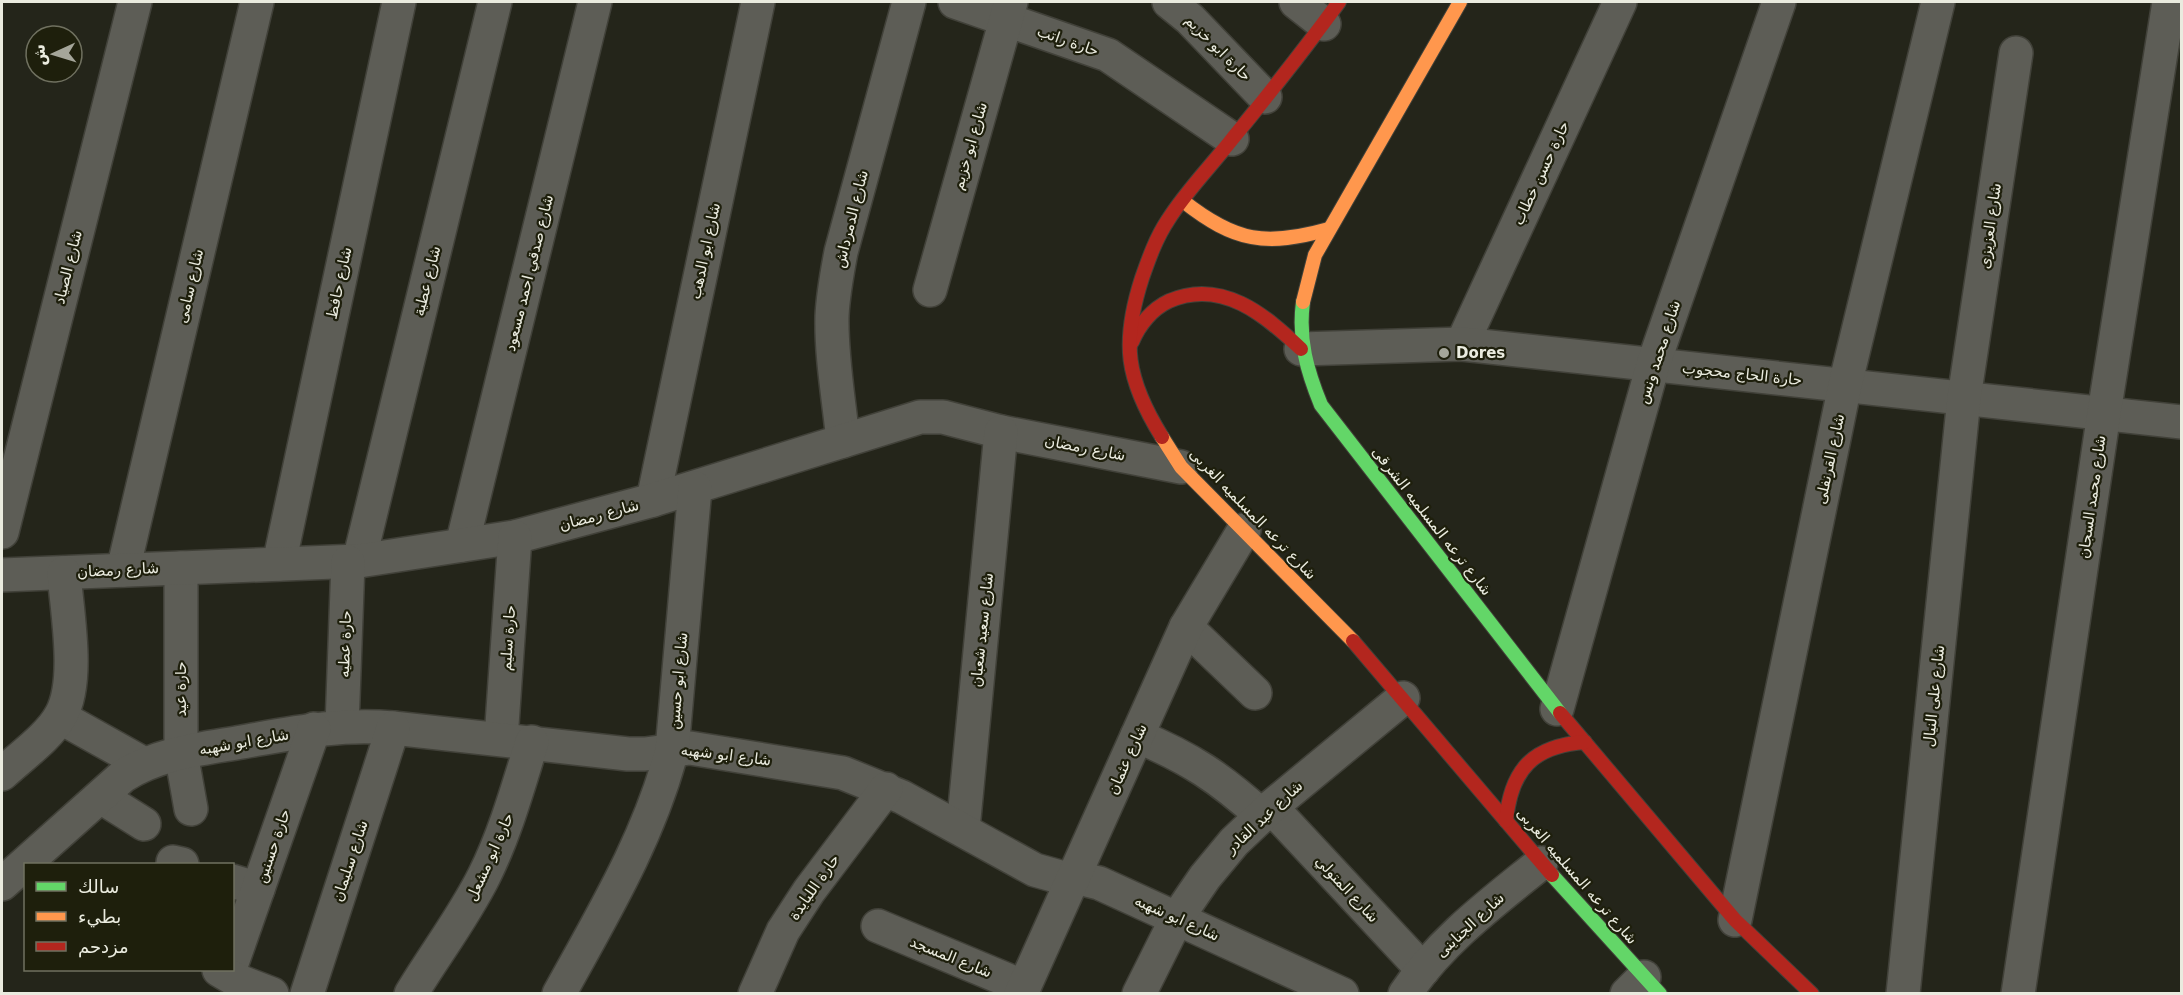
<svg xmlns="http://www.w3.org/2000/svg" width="2183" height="995" viewBox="0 0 2183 995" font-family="'DejaVu Sans',Vazirmatn,sans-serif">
	<rect width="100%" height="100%" fill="#24251a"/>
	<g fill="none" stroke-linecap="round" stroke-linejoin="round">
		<defs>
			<g id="street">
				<polyline points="955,2 1108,55 1232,139"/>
				<polyline points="1169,2 1190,19 1265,97"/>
				<polyline points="1296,2 1324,24"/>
				<polyline points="930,290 1011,2"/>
				<polyline points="1462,344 1620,2"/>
				<polyline points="1301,349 1462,344 2182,422"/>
				<path d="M843,441c-4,-41 -12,-84 -11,-125 1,-22 5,-43 9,-64l68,-250"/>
				<polyline points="653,500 758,2"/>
				<polyline points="2,532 135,2"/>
				<polyline points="462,545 595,2"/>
				<polyline points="359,561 495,2"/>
				<polyline points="279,564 399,2"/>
				<polyline points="181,568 181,753 191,809"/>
				<polyline points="123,570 257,2"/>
				<polyline points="2,575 359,561 515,537 653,500 920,417 943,417 1001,432 1181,467"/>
				<polyline points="1186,627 1255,693"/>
				<polyline points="1557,709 1653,365 1779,2"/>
				<polyline points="60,717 144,764"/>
				<polyline points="342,726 348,562"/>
				<path d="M1137,736c53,22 83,42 125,80"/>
				<polyline points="501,739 515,537"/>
				<path d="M2,774c18,-17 47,-37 59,-59 19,-35 6,-102 3,-142"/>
				<polyline points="101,797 144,824"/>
				<polyline points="1271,807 1423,970"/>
				<polyline points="963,829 1001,432"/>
				<polyline points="173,862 182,864"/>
				<polyline points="232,881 258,889"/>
				<path d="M2,884l121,-108c36,-23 78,-27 119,-34 51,-9 99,-19 151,-14l235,26h17l45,-6 153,25 59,24 133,73 25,7h14l25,6 243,111"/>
				<polyline points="1735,920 1845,385 1938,2"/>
				<polyline points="878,926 1024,987"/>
				<polyline points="232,963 314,729"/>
				<polyline points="219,970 236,980 272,994"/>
				<polyline points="307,994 393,728"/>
				<path d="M411,994c24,-40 52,-76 73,-118 21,-42 34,-89 48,-134"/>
				<path d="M559,994c44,-80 90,-156 113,-244l23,-262"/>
				<polyline points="755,994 783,931 809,891 886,789"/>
				<polyline points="1021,994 1186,627 1244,530"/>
				<polyline points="1139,994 1177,918 1205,877 1234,842 1271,807 1403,698"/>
				<path d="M1405,994c35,-53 88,-92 136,-131"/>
				<polyline points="1627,994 1644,977"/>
				<polyline points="1903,994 1964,398 2016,53"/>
				<polyline points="2018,994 2104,413 2169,2"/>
			</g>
			<g id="fast">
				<path d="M1303,302c-5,37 4,69 18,103l239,308"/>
				<polyline points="1552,875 1660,994"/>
			</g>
			<g id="slow">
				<path d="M1183,201c52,41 83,46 146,28"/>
				<polyline points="1303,302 1315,255 1460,2"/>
				<polyline points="1162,437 1181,467 1353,641"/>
			</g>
			<g id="jam">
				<path d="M1132,342c7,-17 20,-33 37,-41 53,-23 96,14 132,48"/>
				<path d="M1162,437c-36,-58 -41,-94 -20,-159 7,-20 14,-40 26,-58 18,-29 44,-55 65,-82 36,-44 72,-89 106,-136"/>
				<polyline points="1353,641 1552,875"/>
				<polyline points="1560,713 1735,920 1812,994"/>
				<path d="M1506,821c5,-52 27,-75 79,-79"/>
			</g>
		</defs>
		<use href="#street" stroke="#414139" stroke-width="36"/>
		<use href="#fast" stroke="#414139" stroke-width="16"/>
		<use href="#slow" stroke="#414139" stroke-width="16"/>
		<use href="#jam" stroke="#414139" stroke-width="16"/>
		<use href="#street" stroke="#5d5d56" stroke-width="33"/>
		<use href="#fast" stroke="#63d668" stroke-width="14"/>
		<use href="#slow" stroke="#ff974d" stroke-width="14"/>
		<use href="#jam" stroke="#b3261e" stroke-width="14"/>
	</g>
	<circle fill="#a5a69a" stroke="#1e1f0c" stroke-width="2" cx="1444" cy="353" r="6"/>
	<g text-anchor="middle" stroke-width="4.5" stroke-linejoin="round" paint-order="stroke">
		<g font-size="15" fill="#eaebdf" stroke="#1e1f0c">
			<text transform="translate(1068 41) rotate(19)" y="5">حارة راتب</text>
			<text transform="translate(1218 48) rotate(45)" y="5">حارة ابو خزيم</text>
			<text transform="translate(970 146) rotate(-74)" y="5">شارع ابو خزيم</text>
			<text transform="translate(1541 173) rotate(-65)" y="5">حارة حسن خطاب</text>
			<text transform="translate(851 219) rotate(-76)" y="5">شارع الدمرداش</text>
			<text transform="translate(1990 226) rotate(-82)" y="5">شارع العزيزى</text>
			<text transform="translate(705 251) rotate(-78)" y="5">شارع ابو الدهب</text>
			<text transform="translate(68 267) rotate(-76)" y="5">شارع الصياد</text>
			<text transform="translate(529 273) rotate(-76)" y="5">شارع صدقي احمد مسعود</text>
			<text transform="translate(427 281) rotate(-76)" y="5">شارع عطية</text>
			<text transform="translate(339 283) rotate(-78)" y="5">شارع حافظ</text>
			<text transform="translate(190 286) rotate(-77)" y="5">شارع سامى</text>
			<text transform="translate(1659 352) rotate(-72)" y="5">شارع محمد ونس</text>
			<text transform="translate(1742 374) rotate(6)" y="5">حارة الحاج محجوب</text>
			<text transform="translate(1085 448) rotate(11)" y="5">شارع رمضان</text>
			<text transform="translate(1830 459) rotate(-78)" y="5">شارع القرنفلى</text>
			<text transform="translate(2092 497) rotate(-82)" y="5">شارع محمد السجان</text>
			<text transform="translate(1253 514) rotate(46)" y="5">شارع ترعه المسلميه الغربى</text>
			<text transform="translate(599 515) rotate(-15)" y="5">شارع رمضان</text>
			<text transform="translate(1432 521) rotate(52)" y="5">شارع ترعه المسلميه الشرقى</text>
			<text transform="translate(118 570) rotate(-3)" y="5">شارع رمضان</text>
			<text transform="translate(982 630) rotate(-84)" y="5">شارع سعيد شعبان</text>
			<text transform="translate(508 638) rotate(-86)" y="5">حارة سليم</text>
			<text transform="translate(345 644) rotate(-88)" y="5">حارة عطيه</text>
			<text transform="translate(678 681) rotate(-85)" y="5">شارع ابو حسين</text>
			<text transform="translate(181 689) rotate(-90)" y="5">حارة عيد</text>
			<text transform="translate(1934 696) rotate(-84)" y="5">شارع على النيال</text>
			<text transform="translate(244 742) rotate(-10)" y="5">شارع ابو شهبه</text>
			<text transform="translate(726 755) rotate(7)" y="5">شارع ابو شهبه</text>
			<text transform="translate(1127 759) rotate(-66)" y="5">شارع عثمان</text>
			<text transform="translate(1264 817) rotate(-43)" y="5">شارع عبد القادر</text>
			<text transform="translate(273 846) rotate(-71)" y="5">حارة حسنين</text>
			<text transform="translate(490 857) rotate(-66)" y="5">حارة ابو مشعل</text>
			<text transform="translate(350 861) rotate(-72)" y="5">شارع سليمان</text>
			<text transform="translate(1577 876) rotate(49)" y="5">شارع ترعه المسلميه الغربى</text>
			<text transform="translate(814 887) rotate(-55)" y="5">حارة اللبايدة</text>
			<text transform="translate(1347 889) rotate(47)" y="5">شارع المتولي</text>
			<text transform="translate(1177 918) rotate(24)" y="5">شارع ابو شهبه</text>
			<text transform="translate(1470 925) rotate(-43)" y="5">شارع الجناينى</text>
			<text transform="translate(951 957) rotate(22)" y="5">شارع المسجد</text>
		</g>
		<g font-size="15" font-weight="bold" fill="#eaebdf" stroke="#1e1f0c" text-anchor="start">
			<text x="1456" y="358">Dores</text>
		</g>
	</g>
	<rect width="2183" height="995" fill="none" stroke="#eaebdf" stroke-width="6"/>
	<rect x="24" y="863" width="210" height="108" fill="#1e1f0c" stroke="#707160" stroke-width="1.5"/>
	<rect x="36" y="882" width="30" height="9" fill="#63d668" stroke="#707160" stroke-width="1.5"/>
	<text x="78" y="893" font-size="18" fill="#eaebdf">سالك</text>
	<rect x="36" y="912" width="30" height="9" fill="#ff974d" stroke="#707160" stroke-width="1.5"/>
	<text x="78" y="923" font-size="18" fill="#eaebdf">بطيء</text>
	<rect x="36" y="942" width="30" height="9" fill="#b3261e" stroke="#707160" stroke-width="1.5"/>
	<text x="78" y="953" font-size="18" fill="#eaebdf">مزدحم</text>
	<g transform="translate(54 54) rotate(266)"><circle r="28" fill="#1e1f0c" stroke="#707160" stroke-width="1.5"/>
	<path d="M0-4.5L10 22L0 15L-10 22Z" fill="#a5a69a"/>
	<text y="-9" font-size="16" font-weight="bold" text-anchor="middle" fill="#eaebdf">ش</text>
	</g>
</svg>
